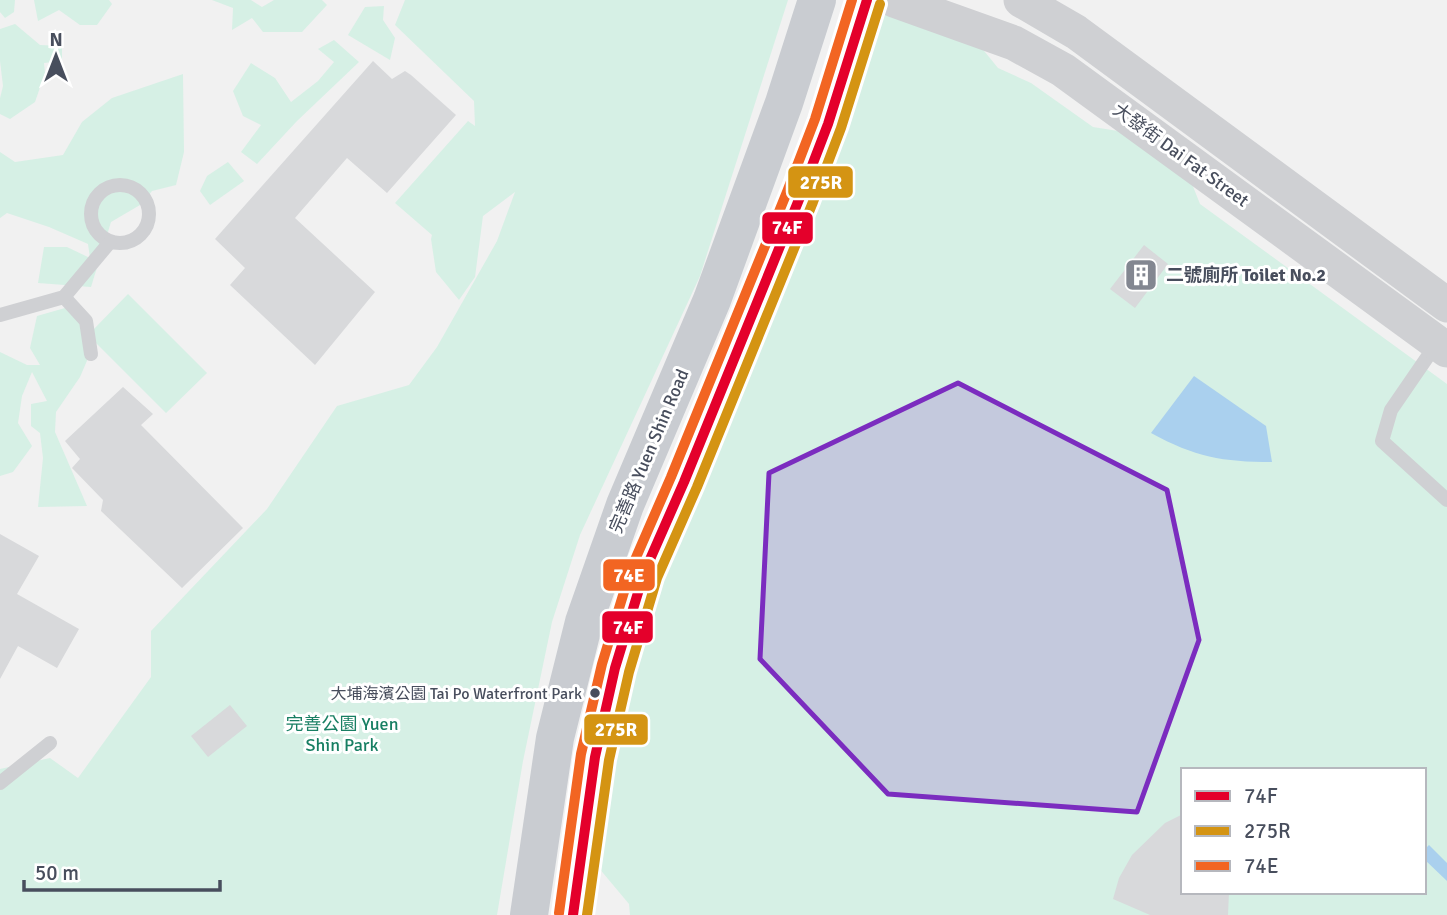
<svg xmlns="http://www.w3.org/2000/svg" width="1447" height="915" viewBox="0 0 1447 915" font-family="Signika,'Noto Sans TC',sans-serif">
	<rect width="100%" height="100%" fill="#f1f1f1"/>
	<g fill="#d6f0e5" fill-rule="evenodd">
		<polygon points="0,0 15,0 14,12 5,18 0,12"/>
		<polygon points="34,0 109,0 112,4 97,25 80,25 59,10 38,21"/>
		<polygon points="212,0 251,0 262,7 274,0 322,0 327,5 302,32 263,32 252,18 232,30 233,8"/>
		<polygon points="405,0 788,0 700,276 580,535 552,622 523,761 497,915 0,915 0,769 50,758 78,778 151,677 151,631 267,509 337,406 409,385 437,347 497,241 515,192 483,216 475,277 459,300 436,272 431,239 432,235 395,203 468,121 475,126 474,101 395,25"/>
		<path d="M864,0l81,3 53,65 33,15 62,44 44,7 47,30 16,40 247,180v531h-817l-1,-11 -36,-43 11,-146zM1183,770h241v122h-241z"/>
		<polygon points="384,6 383,20 395,38 390,60 348,35 365,7"/>
		<polygon points="15,24 40,45 62,46 62,61 44,63 45,73 35,102 10,119 0,114 0,98 3,86 0,61 0,29"/>
		<polygon points="334,40 359,62 297,121 257,164 241,152 261,125 243,116 233,91 251,63 275,78 291,102 318,81 334,62 318,49"/>
		<polygon points="183,74 184,152 176,185 152,191 140,205 111,222 91,287 38,283 44,247 67,247 90,258 88,244 49,227 7,213 0,218 0,152 15,162 63,155 82,122 112,98"/>
		<polygon points="228,162 244,181 210,205 200,191 207,176"/>
		<polygon points="128,294 207,373 166,413 95,342 80,377 56,412 55,432 87,506 38,507 43,458 40,433 31,426 31,404 47,401 32,372 22,396 18,423 32,446 13,472 0,476 0,352 27,365 40,365 30,348 37,316 65,308 94,329"/>
	</g>
	<g fill="#aad0ee">
		<path d="M1194,376l72,50 6,36c-50,0 -77,-5 -121,-29z"/>
		<polygon points="1429,845 1447,863 1447,881 1424,859 1424,850"/>
	</g>
	<g fill="#d8d9db">
		<polygon points="373,61 392,79 405,71 411,75 456,115 387,193 347,158 295,218 375,292 315,365 230,285 245,268 215,239"/>
		<polygon points="1144,245 1168,264 1135,308 1110,289"/>
		<polygon points="123,387 153,414 141,425 243,528 182,588 101,511 103,500 72,468 80,459 65,441"/>
		<polygon points="0,534 39,556 17,594 79,629 57,668 18,646 0,679"/>
		<polygon points="230,705 247,726 208,757 191,736"/>
		<polygon points="1183,814 1183,892 1229,892 1228,915 1150,915 1113,899 1119,878 1132,855 1165,823"/>
	</g>
	<g fill="none" stroke-linecap="round" stroke-linejoin="round">
		<g stroke="#cfd0d3" stroke-width="14">
			<circle cx="120" cy="214" r="29"/>
			<polyline points="64,297 86,321 91,354"/>
			<polyline points="0,315 64,297 110,242"/>
			<polyline points="1437,343 1391,410 1382,441 1447,500"/>
			<polyline points="0,783 50,743"/>
		</g>
		<g stroke="#cfd0d3" stroke-width="35">
			<polyline points="894,0 1014,43 1063,70 1447,350"/>
			<polyline points="1021,0 1076,32 1447,305"/>
		</g>
		<g stroke="#c9ccd1" stroke-width="38">
			<polyline points="529,915 555,738 584,622 625,505 712,300 784,103 817,0"/>
			<polyline points="573,915 595,757 615,668 644,573 684,482 800,197 828,124 867,0"/>
		</g>
		<defs>
			<polyline id="bus-1" points="573,915 595,757 615,668 644,573 684,482 800,197 828,124 867,0"/>
			<polyline id="bus-2" points="587,915 609,760 629,672 657,578 697,487 813,202 841,128 880,4"/>
			<polyline id="bus-3" points="559,913 581,754 602,664 631,569 671,477 787,192 815,119 852,0"/>
		</defs>
		<use href="#bus-1" stroke="#fff" stroke-width="16"/>
		<use href="#bus-2" stroke="#fff" stroke-width="16"/>
		<use href="#bus-3" stroke="#fff" stroke-width="16"/>
		<use href="#bus-1" stroke="#e4002b" stroke-width="10"/>
		<use href="#bus-2" stroke="#d49413" stroke-width="10"/>
		<use href="#bus-3" stroke="#f26522" stroke-width="10"/>
	</g>
	<path fill="#7b2cbf" fill-opacity="0.2" stroke="#7b2cbf" stroke-width="5" stroke-linejoin="round" d="M958,383l209,107 32,150 -62,172 -249,-18 -128,-135 9,-186z"/>
	<defs>
		<symbol id="building-square" viewBox="-11 -11 22 22"><rect x="-9" y="-9" width="18" height="18" rx="4" fill="#838791" stroke="#fff"/><path d="M-4-6H4V6H1V3H-1V6H-4ZM-2.5-4.3h1.7v1.8h-1.7ZM.8-4.3h1.7v1.8H.8ZM-2.5-1h1.7V.8h-1.7ZM.8-1h1.7V.8H.8Z" fill="#fff"/></symbol>
	</defs>
	<g fill-rule="evenodd">
		<use href="#building-square" x="1122" y="256" width="38" height="38"/>
	</g>
	<circle fill="#484e5d" stroke="#fff" stroke-width="2.5" cx="595" cy="693" r="6"/>
	<g text-anchor="middle" stroke-width="6" stroke-linejoin="round" paint-order="stroke">
		<g font-size="16" fill="#484e5d" stroke="#fff" text-anchor="end">
			<text x="582" y="699">大埔海濱公園 Tai Po Waterfront Park</text>
		</g>
		<g font-size="18" fill="#484e5d" stroke="#fff">
			<text transform="translate(1181 155) rotate(36)" y="6">大發街 Dai Fat Street</text>
			<text transform="translate(649 451) rotate(-67)" y="6">完善路 Yuen Shin Road</text>
		</g>
		<g font-size="18" font-weight="bold" fill="#484e5d" stroke="#fff" text-anchor="start">
			<text x="1166" y="281">二號廁所 Toilet No.2</text>
		</g>
		<g font-size="18" fill="#187f63" stroke="#fff">
			<text x="342" y="730">完善公園 Yuen<tspan x="342" dy="21">Shin Park</tspan></text>
		</g>
	</g>
	<g stroke="#fff" stroke-width="2.5">
		<rect x="787" y="165" width="67" height="34" rx="7" fill="#d49413"/>
		<rect x="761" y="211" width="53" height="34" rx="7" fill="#e4002b"/>
		<rect x="602" y="558" width="54" height="34" rx="7" fill="#f26522"/>
		<rect x="601" y="610" width="53" height="34" rx="7" fill="#e4002b"/>
		<rect x="583" y="713" width="66" height="33" rx="7" fill="#d49413"/>
	</g>
	<g font-size="19" text-anchor="middle" font-weight="bold" fill="#fff">
		<text x="821" y="189">275R</text>
		<text x="787" y="234">74F</text>
		<text x="629" y="582">74E</text>
		<text x="628" y="634">74F</text>
		<text x="616" y="736">275R</text>
	</g>
	<rect x="1181" y="768" width="245" height="126" fill="#ffffff" stroke="#b6b8be" stroke-width="2"/>
	<rect x="1195" y="791" width="35" height="10" fill="#e4002b" stroke="#b6b8be" stroke-width="2"/>
	<text x="1244" y="803" font-size="21" fill="#484e5d">74F</text>
	<rect x="1195" y="826" width="35" height="10" fill="#d49413" stroke="#b6b8be" stroke-width="2"/>
	<text x="1244" y="838" font-size="21" fill="#484e5d">275R</text>
	<rect x="1195" y="861" width="35" height="10" fill="#f26522" stroke="#b6b8be" stroke-width="2"/>
	<text x="1244" y="873" font-size="21" fill="#484e5d">74E</text>
	<g transform="translate(56 56)" stroke="#ffffff" stroke-width="5" paint-order="stroke">
	<path d="M0-5L12 26L0 18L-12 26Z" fill="#484e5d"/>
	<text y="-10" font-size="19" font-weight="bold" text-anchor="middle" fill="#484e5d">N</text>
	</g>
	<path d="M24 880v10h196v-10" fill="none" stroke="#484e5d" stroke-width="3.5"/>
	<text x="35" y="880" font-size="21" fill="#484e5d" stroke="#ffffff" stroke-width="5" paint-order="stroke">50 m</text>
</svg>
